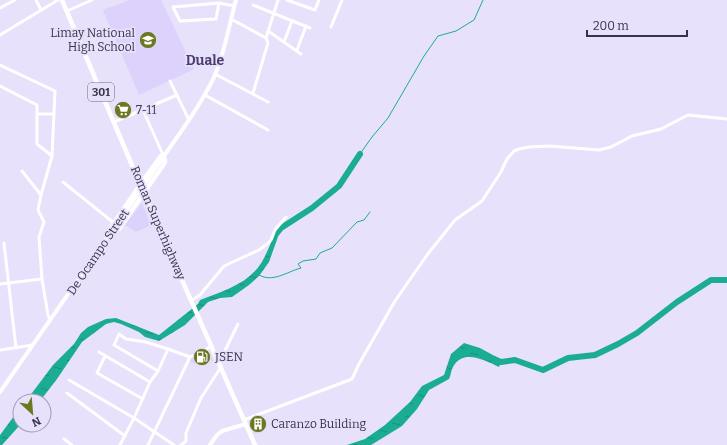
<svg xmlns="http://www.w3.org/2000/svg" width="727" height="445" viewBox="0 0 727 445" font-family="Bitter,serif">
	<defs>
		<pattern id="water-ripples" width="26" height="14" patternUnits="userSpaceOnUse"><rect width="26" height="14" fill="#1bad93"/><path d="M2 4q2-2 4 0t4 0M15 11q2-2 4 0t4 0" fill="none" stroke="#198d7a"/></pattern>
	</defs>
	<rect width="100%" height="100%" fill="#e7e1fb"/>
	<g fill="#dcd2fc">
		<polygon points="130,0 161,0 194,69 139,95 103,10"/>
		<polygon points="142,203 151,225 136,232 125,225"/>
		<polygon points="207,350 213,361 206,359 202,366 190,362 191,358"/>
	</g>
	<g fill="url(#water-ripples)">
		<path d="M281,225l2,4 -4,5 -10,28 -10,14 -10,9 -17,12 -12,1 -12,4 -23,23 -26,16 -14,-4 -6,-5 -18,-8 -7,-2 -8,2 -24,18 -25,37 -17,22h-14l27,-36 21,-21 7,-11 7,-6 18,-8 10,-1 43,17 39,-31 2,-4c23,-9 52,-17 64,-42 6,-11 9,-23 17,-33z"/>
		<path d="M464,343l16,5 22,12 -3,7c-13,-6 -36,-19 -46,0 -2,3 -2,8 -4,12l-20,11 -12,19 -15,17 -26,16 -5,3h-24l18,-6 20,-14 25,-23 12,-16 22,-11 7,-21z"/>
		<polygon points="20,408 20,425 2,445 0,445 0,435"/>
	</g>
	<g fill="none" stroke-linecap="round" stroke-linejoin="round">
		<g stroke="#1bad93" stroke-width="1">
			<polyline points="360,154 372,137 388,118 424,56 438,36 456,31 474,20 483,0"/>
			<path d="M259,275c14,8 27,-3 42,-7l-3,-4 5,-3 13,-2 4,-6 12,-5 25,-26 7,-2 6,-8"/>
		</g>
		<g stroke="#1bad93" stroke-width="6">
			<polyline points="277,233 281,228 312,208 339,186 360,154"/>
			<polyline points="494,359 501,362 515,360 543,370 568,358 595,355 618,344 637,333 677,302 711,280 727,280"/>
		</g>
		<g stroke="#fff" stroke-width="3">
			<polyline points="36,0 41,10"/>
			<polyline points="287,0 315,10 319,0"/>
			<polyline points="219,3 216,19 180,21 173,7 219,3 234,6"/>
			<polyline points="253,5 310,28"/>
			<polyline points="0,8 15,0"/>
			<polyline points="67,11 92,0"/>
			<polyline points="231,19 266,38"/>
			<polyline points="331,27 342,0"/>
			<polyline points="268,31 301,54"/>
			<polyline points="0,35 58,0"/>
			<polyline points="284,42 292,21"/>
			<polyline points="297,50 306,26"/>
			<polyline points="0,65 55,91 52,156 41,195"/>
			<polyline points="215,74 268,102"/>
			<polyline points="170,81 189,120"/>
			<polyline points="0,86 37,105 37,144 52,156"/>
			<polyline points="253,93 268,43 266,38 278,0"/>
			<polyline points="205,95 268,130"/>
			<polyline points="143,110 164,157"/>
			<polyline points="37,114 54,114"/>
			<polyline points="114,122 177,95"/>
			<polyline points="22,171 41,195 38,210 44,222 39,237 42,279 48,315 50,321"/>
			<polyline points="63,182 114,223"/>
			<polyline points="4,243 16,348"/>
			<polyline points="0,284 42,279"/>
			<polyline points="191,301 200,295 224,266 259,250 267,244 271,240 275,230 286,217"/>
			<polyline points="0,350 33,345"/>
			<polyline points="99,352 150,382"/>
			<polyline points="105,356 97,373 143,399"/>
			<polyline points="219,363 238,324"/>
			<polyline points="158,371 114,345 119,334 126,339 146,342 168,349"/>
			<polyline points="69,380 134,418 120,445"/>
			<polyline points="67,393 125,436"/>
			<polyline points="244,420 352,379 359,364 395,301 427,255 455,220 482,201 501,172 507,159 514,151 519,149 529,147 550,146 599,150 611,147 632,136 661,129 688,115 727,119"/>
			<polyline points="64,439 72,445"/>
			<polyline points="148,445 190,357 212,346"/>
			<polyline points="174,445 134,418 150,382 158,371 168,349 190,357"/>
			<polyline points="181,445 186,441 186,433 201,398 221,367"/>
		</g>
		<g stroke="#fff" stroke-width="4">
			<path d="M0,392l189,-272c9,-14 19,-29 26,-45 10,-24 14,-50 21,-75"/>
			<polyline points="210,445 217,435 222,431 246,424"/>
		</g>
		<g stroke="#fff" stroke-width="4.5">
			<polyline points="62,0 148,203 255,445"/>
			<polygon points="161,156 164,157 165,161 164,164 119,229 111,233 111,228 114,223 144,179"/>
		</g>
	</g>
	<defs>
		<symbol id="school-disc" viewBox="-11 -11 22 22"><circle r="9.5" fill="#6d7823" stroke="#e7e1fb"/><path d="M0-5L7-2L0 1L-7-2ZM-4 1L0 2.5L4 1V4Q0 6-4 4Z" fill="#fff"/></symbol>
		<symbol id="supermarket-disc" viewBox="-11 -11 22 22"><circle r="9.5" fill="#6d7823" stroke="#e7e1fb"/><path d="M-6-5.5h2.5l.6 2H6L4.5 2H-2.5L-4.4-4H-6ZM-1.5 3.2a1.3 1.3 0 1 0 .1 0ZM3 3.2a1.3 1.3 0 1 0 .1 0Z" fill="#fff"/></symbol>
		<symbol id="fuel-disc" viewBox="-11 -11 22 22"><circle r="9.5" fill="#6d7823" stroke="#e7e1fb"/><path d="M-5.5-6h7V0h2V4h1.3V-2.5L3-4.5l.8-.8L6-3V5H2.5V1h-1V6h-7ZM-4.2-4.7v3.2H.2V-4.7Z" fill="#fff"/></symbol>
		<symbol id="building-disc" viewBox="-11 -11 22 22"><circle r="9.5" fill="#6d7823" stroke="#e7e1fb"/><path d="M-4-6H4V6H1V3H-1V6H-4ZM-2.5-4.3h1.7v1.8h-1.7ZM.8-4.3h1.7v1.8H.8ZM-2.5-1h1.7V.8h-1.7ZM.8-1h1.7V.8H.8Z" fill="#fff"/></symbol>
	</defs>
	<g fill-rule="evenodd">
		<use href="#school-disc" x="138" y="30" width="20" height="20"/>
		<use href="#supermarket-disc" x="113" y="100" width="20" height="20"/>
		<use href="#fuel-disc" x="192" y="347" width="20" height="20"/>
		<use href="#building-disc" x="248" y="414" width="20" height="20"/>
	</g>
	<g text-anchor="middle" stroke-width="3.5" stroke-linejoin="round" paint-order="stroke">
		<rect fill="#e7e1fb" stroke="#6c667f" stroke-width="1" x="88" y="83" width="26" height="18" rx="3"/>
		<g font-size="11" font-weight="bold" fill="#38314a">
			<text x="101" y="96">301</text>
		</g>
		<g font-size="12" fill="#38314a" stroke="#e7e1fb" text-anchor="start">
			<text x="135" y="37" text-anchor="end">Limay National<tspan x="135" dy="14">High School</tspan></text>
			<text x="136" y="114">7-11</text>
			<text x="215" y="361">JSEN</text>
			<text x="271" y="428">Caranzo Building</text>
		</g>
		<g font-size="12" fill="#38314a" stroke="#e7e1fb">
			<text transform="translate(158 223) rotate(67)" y="4">Roman Superhighway</text>
			<text transform="translate(98 252) rotate(-56)" y="4">De Ocampo Street</text>
		</g>
		<g font-size="14" font-weight="bold" fill="#4c3c71" stroke="#e7e1fb">
			<text x="205" y="65">Duale</text>
		</g>
	</g>
	<g transform="translate(32 413) rotate(154)"><circle r="19" fill="#e7e1fb" stroke="#a19bb4"/>
	<path d="M0-3L7 15L0 10L-7 15Z" fill="#6d7823"/>
	<text y="-6" font-size="11" font-weight="bold" text-anchor="middle" fill="#38314a">N</text>
	</g>
	<path d="M587 30v6h100v-6" fill="none" stroke="#38314a" stroke-width="2"/>
	<text x="593" y="30" font-size="12" fill="#38314a" stroke="#e7e1fb" stroke-width="3" paint-order="stroke">200 m</text>
</svg>
